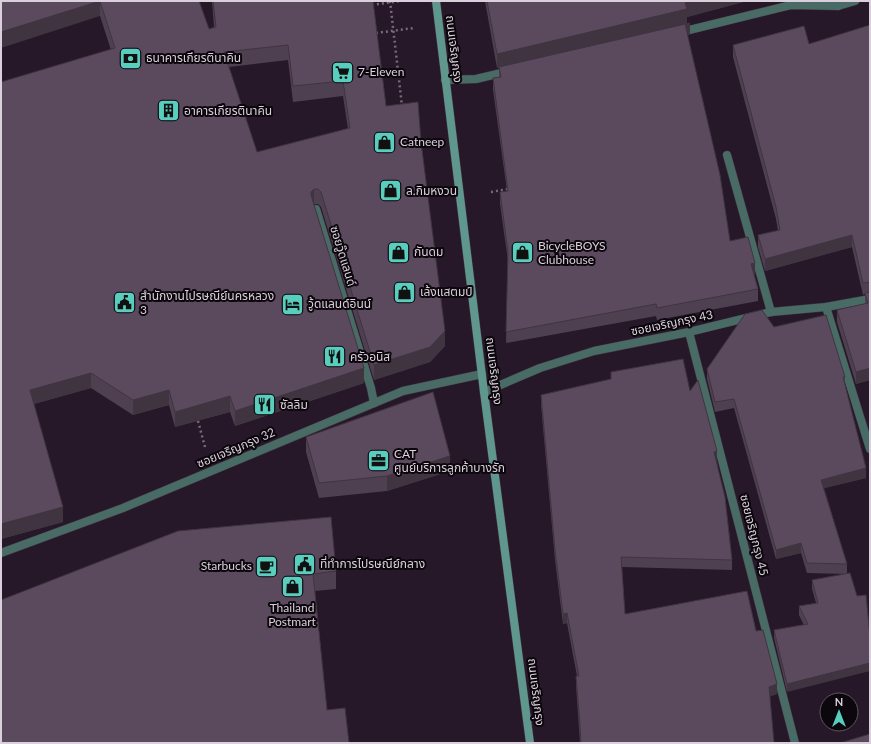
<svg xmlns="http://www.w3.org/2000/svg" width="871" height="744" viewBox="0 0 871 744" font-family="Lato,'Noto Sans Thai',sans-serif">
	<rect width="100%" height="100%" fill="#261828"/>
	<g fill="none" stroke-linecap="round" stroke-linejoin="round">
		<defs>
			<g id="service">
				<polyline points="836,1 838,6 855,1"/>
				<polyline points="316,209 371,388 374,403"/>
			</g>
			<g id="minor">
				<polyline points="681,32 791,5 838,6"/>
				<polyline points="445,80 476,79 510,71"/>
				<polyline points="727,155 771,312"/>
				<polyline points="826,307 870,449"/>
				<polyline points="689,332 795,743"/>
				<polyline points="484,392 540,368 594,351 689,332 771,312 826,307 870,299"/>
				<polyline points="1,553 123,508 403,391 482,374"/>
			</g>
			<polyline id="secondary" points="436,1 484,392 530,743"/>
		</defs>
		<use href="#service" stroke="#3f3241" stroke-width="9"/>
		<use href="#minor" stroke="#3f3241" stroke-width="9"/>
		<use href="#secondary" stroke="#3f3241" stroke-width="9"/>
		<g stroke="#776b79" stroke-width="2.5" stroke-dasharray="2 3" stroke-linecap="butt">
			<polyline points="390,1 402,106"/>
			<polyline points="372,5 400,1"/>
			<polyline points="376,33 414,28"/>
			<polyline points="380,72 398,70"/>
			<polyline points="491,192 508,189"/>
			<polyline points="198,421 205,447"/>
		</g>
		<use href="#service" stroke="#496b65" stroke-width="8"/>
		<use href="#minor" stroke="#496b65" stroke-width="8"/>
		<use href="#secondary" stroke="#5f978e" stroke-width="8"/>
	</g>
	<g fill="#4e4050" fill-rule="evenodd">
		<path d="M1,1h198l10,28 5,-2 -2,-26h161l13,105 35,36 24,204 -15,16 -56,18 -53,-173 -3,-3h-4l50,179 -129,43 -5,-14 -55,15 -6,-22 -36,10 -42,-27 -57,16 29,118 -62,17 110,-489 -11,-34zM288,60l5,42 50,-6 5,33 -91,23 -28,-85z"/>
		<polygon points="485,1 747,1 687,17 687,23 690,34 687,35 730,241 755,274 754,275 758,289 758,301 657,320 656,316 506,343 508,261 500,204 500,192 507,191 493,90 493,78 499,77 499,68 497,68"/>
		<polygon points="870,25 870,380 856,384 837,322 837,310 865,304 865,294 863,295 852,247 765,271 758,247 758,235 778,231 776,219 733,57 733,45 809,44"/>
		<polygon points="774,327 845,377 845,384 866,478 824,488 847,564 847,574 787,692 774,638 774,630 804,625 799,615 799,606 816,603 812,589 812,580 847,574 807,573 801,553 776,559 734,408 715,412 707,379 707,369"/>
		<polygon points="690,391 717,461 732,560 732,570 622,567 625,614 756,631 777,694 770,696 774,743 580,743 576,686 576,676 577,676 567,623 563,624 555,560 541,405 541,395"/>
		<polygon points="306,437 450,471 387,491 319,498 306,452"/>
		<polygon points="336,571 336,589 315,591 327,710 1,600"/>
	</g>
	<g fill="#403441">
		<polygon points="100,1 100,16 1,48 1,32"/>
		<polygon points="694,1 747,1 687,17 687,24 690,23 690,34 685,36 685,24 497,68 497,54"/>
		<polygon points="314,189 314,204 311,207 311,192"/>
		<polygon points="852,235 852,247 765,271 765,259"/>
		<polygon points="755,263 755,274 751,275 751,264"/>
		<polygon points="445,331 445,346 430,362 374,380 374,365"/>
		<polygon points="364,368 364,383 235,426 235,411"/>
		<polygon points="870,368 870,380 856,384 856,372"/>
		<polygon points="91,373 91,388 30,405 30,390"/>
		<polygon points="169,390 169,405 133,415 133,400"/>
		<polygon points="230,396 230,412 175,427 175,412"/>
		<polygon points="717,451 717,461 714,452"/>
		<polygon points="450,456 450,471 387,491 387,476"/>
		<polygon points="866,468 866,478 821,489 821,480"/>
		<polygon points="63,507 63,522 1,539 1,524"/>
		<polygon points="801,543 801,553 776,559 776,550"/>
		<polygon points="567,613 567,623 563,624 563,614"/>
		<polygon points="870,663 870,671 787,692 787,684"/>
		<polygon points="777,684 777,694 769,697 769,687"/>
	</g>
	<g fill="#5b4a5d" stroke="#403441" fill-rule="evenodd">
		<path d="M1,1h198l10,28 7,-2 -3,-26h160l13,105 32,-4 3,40 24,189 -15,16 -56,18 -53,-173 -3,-3h-4l-3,3v3l53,173 -129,43 -5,-15 -55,16 -6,-22 -36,10 -42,-27 -61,17 33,117 -62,17v-442l114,-34 -15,-47 -99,31zM288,45l5,41 50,-5 7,47 -93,24 -33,-100z"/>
		<polygon points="487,1 694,1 685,3 687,9 497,54"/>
		<polygon points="690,23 685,24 720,175 730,241 748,237 755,263 751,264 758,289 657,308 656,304 506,332 508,252 500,192 508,191 493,78 501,77 499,67"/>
		<polygon points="870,25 870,282 863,283 852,235 765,259 758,235 780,230 776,207 733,45 804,26 809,44"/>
		<polygon points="870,292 870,368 856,372 837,310 868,303 865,293"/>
		<polygon points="762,310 774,327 826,315 845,377 843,377 866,468 821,480 847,564 807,563 801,543 776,550 734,399 715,402 707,369 745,314"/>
		<polygon points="683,359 690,391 698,380 717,451 714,452 725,497 732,560 621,557 625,614 747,591 756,631 763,630 777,684 769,687 774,743 581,743 580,725 576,676 579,676 567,613 563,614 555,550 541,395 611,379 611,372"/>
		<polygon points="433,392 450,456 387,476 319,483 306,437"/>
		<polygon points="331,517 336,571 313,574 327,710 345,708 349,743 1,743 1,600 178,531"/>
		<polygon points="850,573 857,596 866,595 870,637 870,663 787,684 774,630 808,624 799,606 818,603 812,580"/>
		<polygon points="870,734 870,743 840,743"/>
	</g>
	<defs>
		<symbol id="bank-square" viewBox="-11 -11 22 22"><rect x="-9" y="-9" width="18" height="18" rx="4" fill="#59cebe" stroke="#0c060d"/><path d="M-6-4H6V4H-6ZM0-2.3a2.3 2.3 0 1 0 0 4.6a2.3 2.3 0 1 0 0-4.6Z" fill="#111"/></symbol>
		<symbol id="supermarket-square" viewBox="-11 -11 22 22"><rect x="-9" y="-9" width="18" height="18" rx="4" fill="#59cebe" stroke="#0c060d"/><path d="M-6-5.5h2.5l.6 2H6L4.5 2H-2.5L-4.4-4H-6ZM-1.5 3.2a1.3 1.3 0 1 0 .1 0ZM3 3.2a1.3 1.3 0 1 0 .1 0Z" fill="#111"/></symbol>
		<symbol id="building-square" viewBox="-11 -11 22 22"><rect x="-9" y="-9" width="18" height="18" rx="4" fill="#59cebe" stroke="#0c060d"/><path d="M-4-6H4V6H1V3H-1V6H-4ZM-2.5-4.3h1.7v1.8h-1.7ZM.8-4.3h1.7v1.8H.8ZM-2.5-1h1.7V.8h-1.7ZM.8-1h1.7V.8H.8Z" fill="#111"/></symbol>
		<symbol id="shop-square" viewBox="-11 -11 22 22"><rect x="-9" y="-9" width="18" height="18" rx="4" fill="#59cebe" stroke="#0c060d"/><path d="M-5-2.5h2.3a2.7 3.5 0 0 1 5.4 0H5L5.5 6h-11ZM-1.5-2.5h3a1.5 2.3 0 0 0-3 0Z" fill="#111"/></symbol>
		<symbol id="civic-square" viewBox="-11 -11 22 22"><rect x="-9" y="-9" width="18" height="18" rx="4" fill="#59cebe" stroke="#0c060d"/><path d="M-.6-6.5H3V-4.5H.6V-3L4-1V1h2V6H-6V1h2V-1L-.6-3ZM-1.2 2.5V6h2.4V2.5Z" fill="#111"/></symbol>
		<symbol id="hotel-square" viewBox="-11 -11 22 22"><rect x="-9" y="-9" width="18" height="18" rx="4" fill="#59cebe" stroke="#0c060d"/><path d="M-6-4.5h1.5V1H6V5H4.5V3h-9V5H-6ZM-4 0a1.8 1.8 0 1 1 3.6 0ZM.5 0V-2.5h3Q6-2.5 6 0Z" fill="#111"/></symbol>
		<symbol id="restaurant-square" viewBox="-11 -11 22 22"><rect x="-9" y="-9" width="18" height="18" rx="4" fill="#59cebe" stroke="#0c060d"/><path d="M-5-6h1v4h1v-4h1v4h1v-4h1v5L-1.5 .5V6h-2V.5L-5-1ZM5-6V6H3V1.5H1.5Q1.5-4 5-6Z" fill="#111"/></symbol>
		<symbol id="office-square" viewBox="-11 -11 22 22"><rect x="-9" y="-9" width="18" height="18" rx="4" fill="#59cebe" stroke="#0c060d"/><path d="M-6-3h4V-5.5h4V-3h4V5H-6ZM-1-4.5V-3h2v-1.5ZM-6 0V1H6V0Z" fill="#111"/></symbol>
		<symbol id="cafe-square" viewBox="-11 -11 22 22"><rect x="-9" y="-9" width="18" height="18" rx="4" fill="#59cebe" stroke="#0c060d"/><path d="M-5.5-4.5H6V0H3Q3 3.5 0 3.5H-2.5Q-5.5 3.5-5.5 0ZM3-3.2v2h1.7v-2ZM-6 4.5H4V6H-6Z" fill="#111"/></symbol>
	</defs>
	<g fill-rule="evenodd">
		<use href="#bank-square" x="118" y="46" width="25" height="25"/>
		<use href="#supermarket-square" x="330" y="60" width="25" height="25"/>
		<use href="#building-square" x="156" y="98" width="25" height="25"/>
		<use href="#shop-square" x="372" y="130" width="25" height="25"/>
		<use href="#shop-square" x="378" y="178" width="25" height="25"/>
		<use href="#shop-square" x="386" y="240" width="25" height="25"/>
		<use href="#shop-square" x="510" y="240" width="25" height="25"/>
		<use href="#shop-square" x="392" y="280" width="25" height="25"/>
		<use href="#civic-square" x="112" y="290" width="25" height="25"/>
		<use href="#hotel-square" x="280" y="292" width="25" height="25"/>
		<use href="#restaurant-square" x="322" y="344" width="25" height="25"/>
		<use href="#restaurant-square" x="252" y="392" width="25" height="25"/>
		<use href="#office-square" x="366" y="448" width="25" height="25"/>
		<use href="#civic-square" x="292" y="552" width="25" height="25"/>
		<use href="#cafe-square" x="254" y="554" width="25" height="25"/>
		<use href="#shop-square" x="280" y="574" width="25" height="25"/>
	</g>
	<g text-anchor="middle" stroke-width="4" stroke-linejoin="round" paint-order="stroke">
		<g font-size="12" fill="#dad0db" stroke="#0c060d">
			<text transform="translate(454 49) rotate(83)" y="4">ถนนเจริญกรุง</text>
			<text transform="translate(343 256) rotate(73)" y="4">ซอยวู๊ดแลนด์</text>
			<text transform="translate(672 323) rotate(-12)" y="4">ซอยเจริญกรุง 43</text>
			<text transform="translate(494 371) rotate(83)" y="4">ถนนเจริญกรุง</text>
			<text transform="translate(236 448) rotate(-23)" y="4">ซอยเจริญกรุง 32</text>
			<text transform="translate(754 535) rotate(76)" y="4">ซอยเจริญกรุง 45</text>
			<text transform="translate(536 692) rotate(83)" y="4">ถนนเจริญกรุง</text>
		</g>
		<g font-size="12" fill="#dad0db" stroke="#0c060d" text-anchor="start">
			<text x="146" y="62">ธนาคารเกียรตินาคิน</text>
			<text x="358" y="76">7-Eleven</text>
			<text x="184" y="115">อาคารเกียรตินาคิน</text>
			<text x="400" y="146">Catneep</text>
			<text x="406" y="195">ล.กิมหงวน</text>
			<text x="538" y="250">BicycleBOYS<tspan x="538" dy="14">Clubhouse</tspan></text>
			<text x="414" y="256">กันดม</text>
			<text x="420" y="296">เล้งแสตมป์</text>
			<text x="140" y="300">สำนักงานไปรษณีย์นครหลวง<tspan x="140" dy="14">3</tspan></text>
			<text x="308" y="308">วู้ดแลนด์อินน์</text>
			<text x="350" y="361">ครัวอนิส</text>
			<text x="280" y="409">ซัลลิม</text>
			<text x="394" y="458">CAT<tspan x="394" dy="14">ศูนย์บริการลูกค้าบางรัก</tspan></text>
			<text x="320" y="568">ที่ทำการไปรษณีย์กลาง</text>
			<text x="252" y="570" text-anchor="end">Starbucks</text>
			<text x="292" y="612" text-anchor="middle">Thailand<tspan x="292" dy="14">Postmart</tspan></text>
		</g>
	</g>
	<rect width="871" height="744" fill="none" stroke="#dad0db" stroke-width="4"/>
	<g transform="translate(839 712)"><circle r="19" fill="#0c060d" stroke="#5e575f"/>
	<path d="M0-3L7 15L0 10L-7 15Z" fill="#59cebe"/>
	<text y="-6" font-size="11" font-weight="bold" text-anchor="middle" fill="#dad0db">N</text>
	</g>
</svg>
